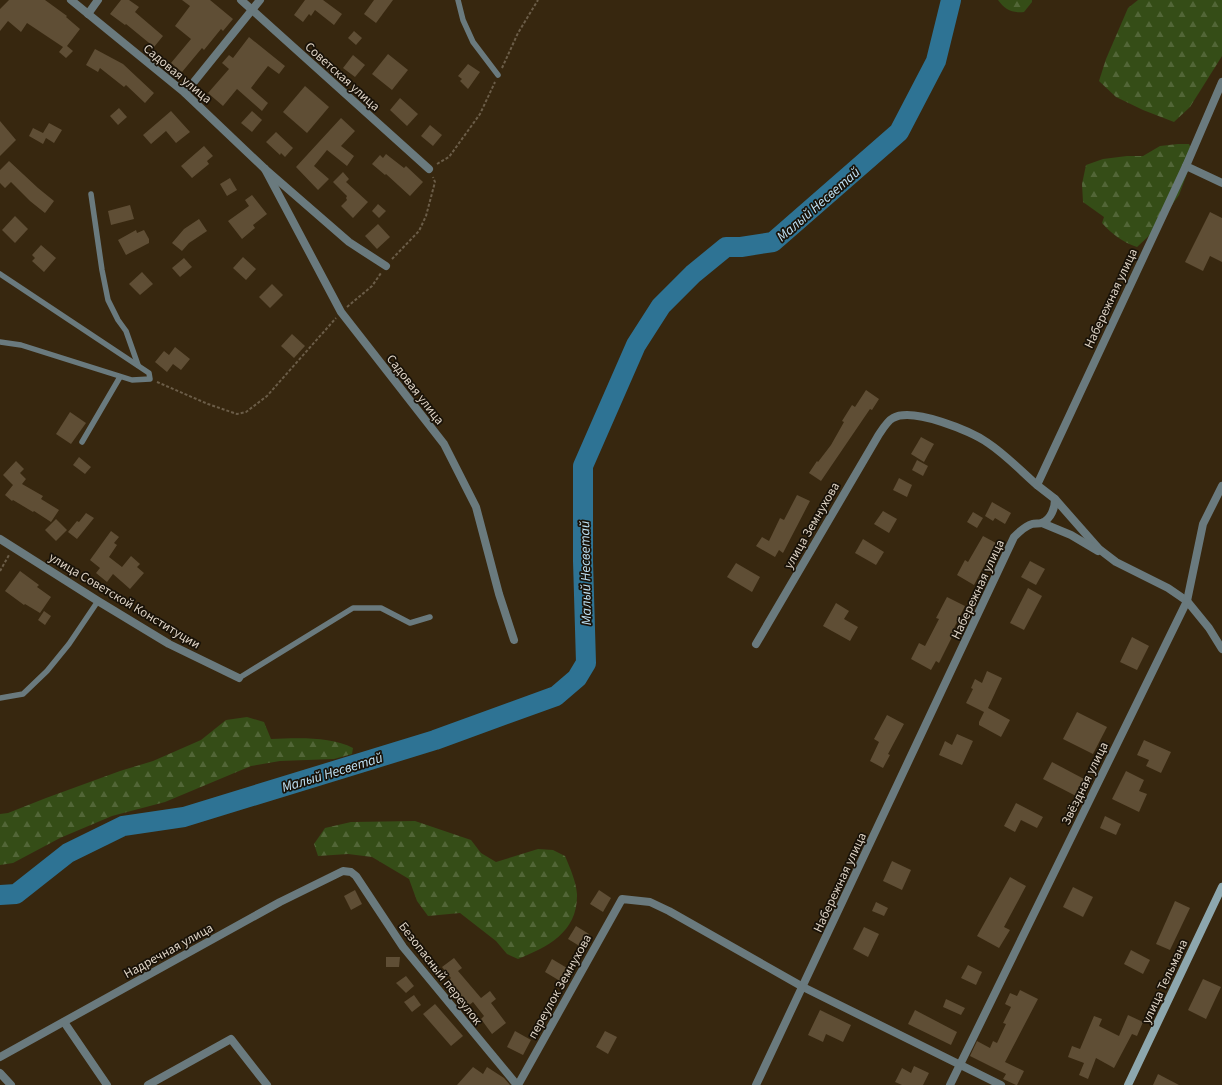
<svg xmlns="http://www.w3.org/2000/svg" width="1222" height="1085" viewBox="0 0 1222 1085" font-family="'Source Sans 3',sans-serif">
	<defs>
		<pattern id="forest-firs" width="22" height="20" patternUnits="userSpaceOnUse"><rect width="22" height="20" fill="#354d17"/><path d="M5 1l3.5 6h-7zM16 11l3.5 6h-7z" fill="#526637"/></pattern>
	</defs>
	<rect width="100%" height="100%" fill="#37270f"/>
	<g fill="url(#forest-firs)">
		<path d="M998,0h34v2l-8,10c-12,1 -19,-2 -26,-12z"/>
		<polygon points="1138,0 1222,0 1222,56 1190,107 1174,122 1143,110 1116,97 1099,81 1106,59 1128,8"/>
		<path d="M1178,144h11l5,11 -15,40 -27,38 -15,14c-15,-5 -25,-13 -35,-24l2,-6 -21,-15 -1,-18 4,-19 17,-6 24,-3h16l17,-10z"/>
		<path d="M247,717l17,5 7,17c25,-1 60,-3 82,9l-1,6 -18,5 -54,2 -29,5 -86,36 -53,14 -52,22 -47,25 -13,2v-51l8,-1 38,-15 74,-27 33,-10 48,-21 25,-20z"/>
		<path d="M415,821l56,19 10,13 15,9 42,-13 15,1 12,6c5,12 11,25 12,38 1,38 -29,53 -59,65l-11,-5 -11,-13 -36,-28 -32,3 -11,-15 -8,-22 -37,-22 -24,-3 -30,2 -4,-12 11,-16 26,-6z"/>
	</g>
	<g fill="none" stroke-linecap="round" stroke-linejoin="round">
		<polyline stroke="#2e7394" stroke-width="20" points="0,895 16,894 68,853 123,826 184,817 435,740 556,696 577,678 586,663 583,561 583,466 636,345 661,306 693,274 726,247 741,247 773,242 899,132 936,61 951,0"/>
	</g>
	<g fill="#5f4e35">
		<polygon points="9,0 45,0 67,16 66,17 80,29 67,46 73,51 66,58 59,52 63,47 27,23 21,32 8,21 0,31 0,9"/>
		<polygon points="121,0 129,0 139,7 135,12 163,36 154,47 126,24 125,25 110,14"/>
		<polygon points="182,0 210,0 233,19 223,31 221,29 204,50 202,48 182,72 171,63 191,39 175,26 190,6"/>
		<polygon points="305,0 323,0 342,14 334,25 315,10 311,16 309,14 303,22 294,15"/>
		<polygon points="374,0 393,0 376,23 364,14"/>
		<polygon points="354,31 362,38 356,45 348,38"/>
		<polygon points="249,37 285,66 279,74 268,66 251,88 268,103 262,111 237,89 223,106 208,93 229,69 222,63 229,55 233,58"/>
		<polygon points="95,49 123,64 154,93 145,103 126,85 124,87 100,68 98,72 86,65"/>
		<polygon points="388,54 408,70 392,90 372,74"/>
		<polygon points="353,55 365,65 355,77 343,68"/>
		<polygon points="468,64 480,72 468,89 460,81 462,79 458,76"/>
		<polygon points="305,86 329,107 307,133 283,112"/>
		<polygon points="400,98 418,114 407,126 390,110"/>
		<polygon points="119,108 127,117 118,125 110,116"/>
		<polygon points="171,111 190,132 176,143 166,131 151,144 143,135"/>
		<polygon points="252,111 262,120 252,132 241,123"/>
		<polygon points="341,118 355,131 341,146 354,156 347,166 327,150 314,166 329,179 318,190 296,167"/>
		<polygon points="0,121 16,140 0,156"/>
		<polygon points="49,123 62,130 54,143 46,138 43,144 29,136 33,128 43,133"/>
		<polygon points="430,125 442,135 433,146 421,136"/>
		<polygon points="276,132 293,148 285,157 281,153 280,155 266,142"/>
		<polygon points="204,146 213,156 207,161 209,164 192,178 181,166"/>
		<polygon points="386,154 404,168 406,166 423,182 410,196 386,174 385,175 372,164 380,155 383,158"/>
		<polygon points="9,161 38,188 54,201 45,213 30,201 11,182 5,188 0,183 0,170"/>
		<polygon points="343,172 349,179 346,182 368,202 353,218 341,206 347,200 346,198 347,196 333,182"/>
		<polygon points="230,178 237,190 227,196 220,184"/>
		<polygon points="252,195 267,214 253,225 255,228 242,239 228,221 249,206 245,200"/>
		<polygon points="378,204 386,211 379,218 372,211"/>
		<polygon points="130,205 134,219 111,225 108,211"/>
		<polygon points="1210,212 1222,218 1222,262 1210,256 1203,271 1185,262"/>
		<polygon points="15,216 28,229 15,243 2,230"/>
		<polygon points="199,219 207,231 189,243 182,251 172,243 184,229"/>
		<polygon points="378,224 390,237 377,249 365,236"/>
		<polygon points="136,230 137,233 144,230 149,239 149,243 126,255 118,240"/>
		<polygon points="41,245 56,258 44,272 32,261 35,258 32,255"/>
		<polygon points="243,257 256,269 246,280 233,268"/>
		<polygon points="184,258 192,267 180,277 172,268"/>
		<polygon points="142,272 153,284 140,295 129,284"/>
		<polygon points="272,284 283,295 270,308 259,297"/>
		<polygon points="292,334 305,346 294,358 281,346"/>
		<polygon points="175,347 190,359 181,370 173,364 167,372 155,362 164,351 169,355"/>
		<polygon points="866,390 879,399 872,410 870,409 821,481 809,473 817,461 818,462 831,445 844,422 842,421 852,405 855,407"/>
		<polygon points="70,412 86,423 71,444 56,434"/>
		<polygon points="921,437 934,444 924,462 911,454"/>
		<polygon points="79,457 91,467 85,474 73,465"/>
		<polygon points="917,460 928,466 923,476 912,470"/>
		<polygon points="16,461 24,469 20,473 26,479 22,484 43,496 41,499 59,510 51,522 34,511 33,512 13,500 12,501 5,495 13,485 3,475"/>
		<polygon points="899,478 912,485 907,497 893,490"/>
		<polygon points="797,495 810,501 783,553 779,550 775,557 756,546 762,537 769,541 780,518 784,520"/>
		<polygon points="992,502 1011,513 1005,524 995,518 993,521 985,516"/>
		<polygon points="883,511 897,519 889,533 874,524"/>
		<polygon points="973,512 983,518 977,528 967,522"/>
		<polygon points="86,513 94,518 77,539 68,532 77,521 79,522"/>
		<polygon points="56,519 67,530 56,541 45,530"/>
		<polygon points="111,531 119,537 114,543 117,545 109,557 122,567 131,556 140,564 137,567 144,573 130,589 113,574 107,582 96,573 100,568 90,560"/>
		<polygon points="983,536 996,543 974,585 957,575 965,560 968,562"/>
		<polygon points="863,539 884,552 876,565 855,553"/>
		<polygon points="1030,561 1045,569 1036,585 1021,577"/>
		<polygon points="736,563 760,577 752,592 727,577"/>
		<polygon points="20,571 39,585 37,587 51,597 40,613 25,604 24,605 5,591"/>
		<polygon points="1028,588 1042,596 1024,630 1010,623"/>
		<polygon points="947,597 965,606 952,632 954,633 939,663 936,661 931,670 911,659 919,643 925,646 939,619 936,618"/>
		<polygon points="836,603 849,611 844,619 858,627 850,641 823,626"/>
		<polygon points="44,611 51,616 45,625 38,620"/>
		<polygon points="1132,637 1149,646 1137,670 1120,662"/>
		<polygon points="987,671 1002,678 988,708 1010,720 1001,737 979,725 979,722 984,712 966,703 973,689 971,688 975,679 982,683"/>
		<polygon points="1077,712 1107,727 1093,754 1063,739"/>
		<polygon points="887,715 904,724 888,754 890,755 883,768 870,761 879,742 874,739"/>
		<polygon points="957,734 973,741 962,765 939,755 945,741 952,745"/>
		<polygon points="1144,740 1171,752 1161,773 1146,766 1149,760 1137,755"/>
		<polygon points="1052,762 1084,779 1076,796 1043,779"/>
		<polygon points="1126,771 1144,780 1139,791 1147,794 1139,812 1112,799"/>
		<polygon points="1016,803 1043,817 1037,828 1021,820 1015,832 1004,826"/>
		<polygon points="1105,816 1121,824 1116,835 1100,828"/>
		<polygon points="892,861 911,870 902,890 883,881"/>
		<polygon points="1010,877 1026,886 1004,927 1010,930 999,948 977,936"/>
		<polygon points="1073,887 1093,897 1083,917 1063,907"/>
		<polygon points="355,890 362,904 351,910 344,896"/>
		<polygon points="599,890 611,898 603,912 590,904"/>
		<polygon points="1175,901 1190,908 1170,950 1156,944"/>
		<polygon points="876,902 888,908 884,916 872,911"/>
		<polygon points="576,926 589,934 581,947 568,939"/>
		<polygon points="864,927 879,934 868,957 853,949"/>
		<polygon points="1131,950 1150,960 1143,974 1124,964"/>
		<polygon points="386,957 400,957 399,967 386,967"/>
		<polygon points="454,958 462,968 458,971 481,998 490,991 496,999 491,1003 506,1023 492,1034 481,1019 484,1016 473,1002 468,1006 458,993 456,994 446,983 451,978 442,967"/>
		<polygon points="552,959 567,968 560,981 545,972"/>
		<polygon points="968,965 982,972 976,985 961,978"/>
		<polygon points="406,976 414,986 406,993 396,983"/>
		<polygon points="1203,979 1221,987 1206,1019 1188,1010"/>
		<polygon points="1020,990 1038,999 1005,1062 1024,1071 1017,1085 1016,1085 1003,1079 1006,1074 970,1056 977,1041 990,1048 993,1041 997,1043 1006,1024 1003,1023 1011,1007 1005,1004 1010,993 1017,996"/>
		<polygon points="414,995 421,1005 412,1012 404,1002"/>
		<polygon points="946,999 965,1008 961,1015 943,1007"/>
		<polygon points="435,1004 463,1036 451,1046 423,1014"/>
		<polygon points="820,1010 851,1025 843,1042 826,1034 823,1042 808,1035"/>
		<polygon points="915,1010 957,1032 951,1045 908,1024"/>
		<polygon points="1128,1015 1143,1022 1137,1036 1132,1034 1114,1068 1096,1058 1088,1079 1079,1075 1084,1063 1068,1057 1072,1046 1080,1049 1094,1016 1102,1019 1099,1026 1119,1036"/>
		<polygon points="515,1031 531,1040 523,1055 507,1047"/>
		<polygon points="605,1031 617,1037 608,1054 596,1047"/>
		<polygon points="914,1066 929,1073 923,1085 902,1085 895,1082 902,1068 911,1073"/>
		<polygon points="473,1067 483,1074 487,1067 504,1078 510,1085 457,1085"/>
		<polygon points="1158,1074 1179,1085 1153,1085"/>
	</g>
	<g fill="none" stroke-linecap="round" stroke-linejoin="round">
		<g stroke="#6b5d48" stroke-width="2" stroke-dasharray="3 2" stroke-linecap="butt">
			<polyline points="502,68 518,33 538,0"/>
			<polyline points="437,164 449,157 480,114 495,82"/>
			<polyline points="392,259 419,231 426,216 435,182 433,177"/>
			<polyline points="347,307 372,286 381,273"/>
			<polyline points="157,382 208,404 237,414 246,412 267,396 336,318"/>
			<polyline points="0,571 9,555"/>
		</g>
		<g stroke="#6a7a7e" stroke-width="5.5">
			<polyline points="458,0 463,20 473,42 498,75"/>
			<polyline points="91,194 102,270 108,300 118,320 126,331 138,365"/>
			<polyline points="0,274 149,373 150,379 132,380 21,345 0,342"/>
			<polyline points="82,442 120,377"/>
			<polyline points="239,678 353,608 381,608 410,623 430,617"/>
			<polyline points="0,698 23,694 47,671 69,644 98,601"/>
		</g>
		<g stroke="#6a7a7e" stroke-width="8">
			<polyline points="71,0 185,93 265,169 349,242 386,266"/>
			<polyline points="241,0 429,169"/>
			<polyline points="88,14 98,0"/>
			<polyline points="185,93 260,0"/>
			<polyline points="1186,166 1222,183"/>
			<polyline points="265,169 341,312 444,444 476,507 499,594 514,640"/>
			<polyline points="1055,499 1099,549 1116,562 1168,588 1187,601 1209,628 1222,649"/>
			<polyline points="1042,523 1071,535 1098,551"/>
			<polyline points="0,539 98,601 169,644 239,678"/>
			<path d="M756,644l122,-208c4,-6 9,-15 15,-18 20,-11 78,13 95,25 18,12 33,28 49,42"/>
			<polyline points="64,1022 107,1085"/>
			<polyline points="0,1057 280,902 343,871 351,872 356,876 403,947 517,1085"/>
			<polyline points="0,1073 11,1085"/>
			<polyline points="148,1085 231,1039 267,1085"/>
			<polyline points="518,1085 622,899 650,902 669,911 803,987 1001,1085"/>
			<path d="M756,1085l258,-548c5,-5 11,-11 18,-13 3,-1 7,0 10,-1 9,-4 13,-15 13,-24l-18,-14 149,-319 36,-84"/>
			<polyline points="950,1085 1187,601 1203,524 1222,486"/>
		</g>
		<polyline stroke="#8da7ae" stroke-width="8" points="1128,1085 1222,887"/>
	</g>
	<g text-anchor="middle" stroke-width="3.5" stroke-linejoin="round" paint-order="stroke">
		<g font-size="13" fill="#ded3c5" stroke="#191208">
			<text transform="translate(178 73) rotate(40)" y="5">Садовая улица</text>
			<text transform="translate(343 76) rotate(42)" y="5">Советская улица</text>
			<text transform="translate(1110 298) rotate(-65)" y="5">Набережная улица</text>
			<text transform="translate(416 389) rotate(52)" y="5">Садовая улица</text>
			<text transform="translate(811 525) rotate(-60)" y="5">улица Земнухова</text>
			<text transform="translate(977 589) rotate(-65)" y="5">Набережная улица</text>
			<text transform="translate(125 600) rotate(31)" y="5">улица Советской Конституции</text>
			<text transform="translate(1084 783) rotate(-64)" y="5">Звёздная улица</text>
			<text transform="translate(839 882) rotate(-65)" y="5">Набережная улица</text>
			<text transform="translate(168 950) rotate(-29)" y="5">Надречная улица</text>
			<text transform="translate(441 973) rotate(52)" y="5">Безопасный переулок</text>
			<text transform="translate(1164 981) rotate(-65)" y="5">улица Тельмана</text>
			<text transform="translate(559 986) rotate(-61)" y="5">переулок Земнухова</text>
		</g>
		<g font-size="14" font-style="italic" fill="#bee1f5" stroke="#191208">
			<text transform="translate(818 204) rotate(-41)" y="5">Малый Несветай</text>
			<text transform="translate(585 573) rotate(-91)" y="5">Малый Несветай</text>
			<text transform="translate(332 772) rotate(-17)" y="5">Малый Несветай</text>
		</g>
	</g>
</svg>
